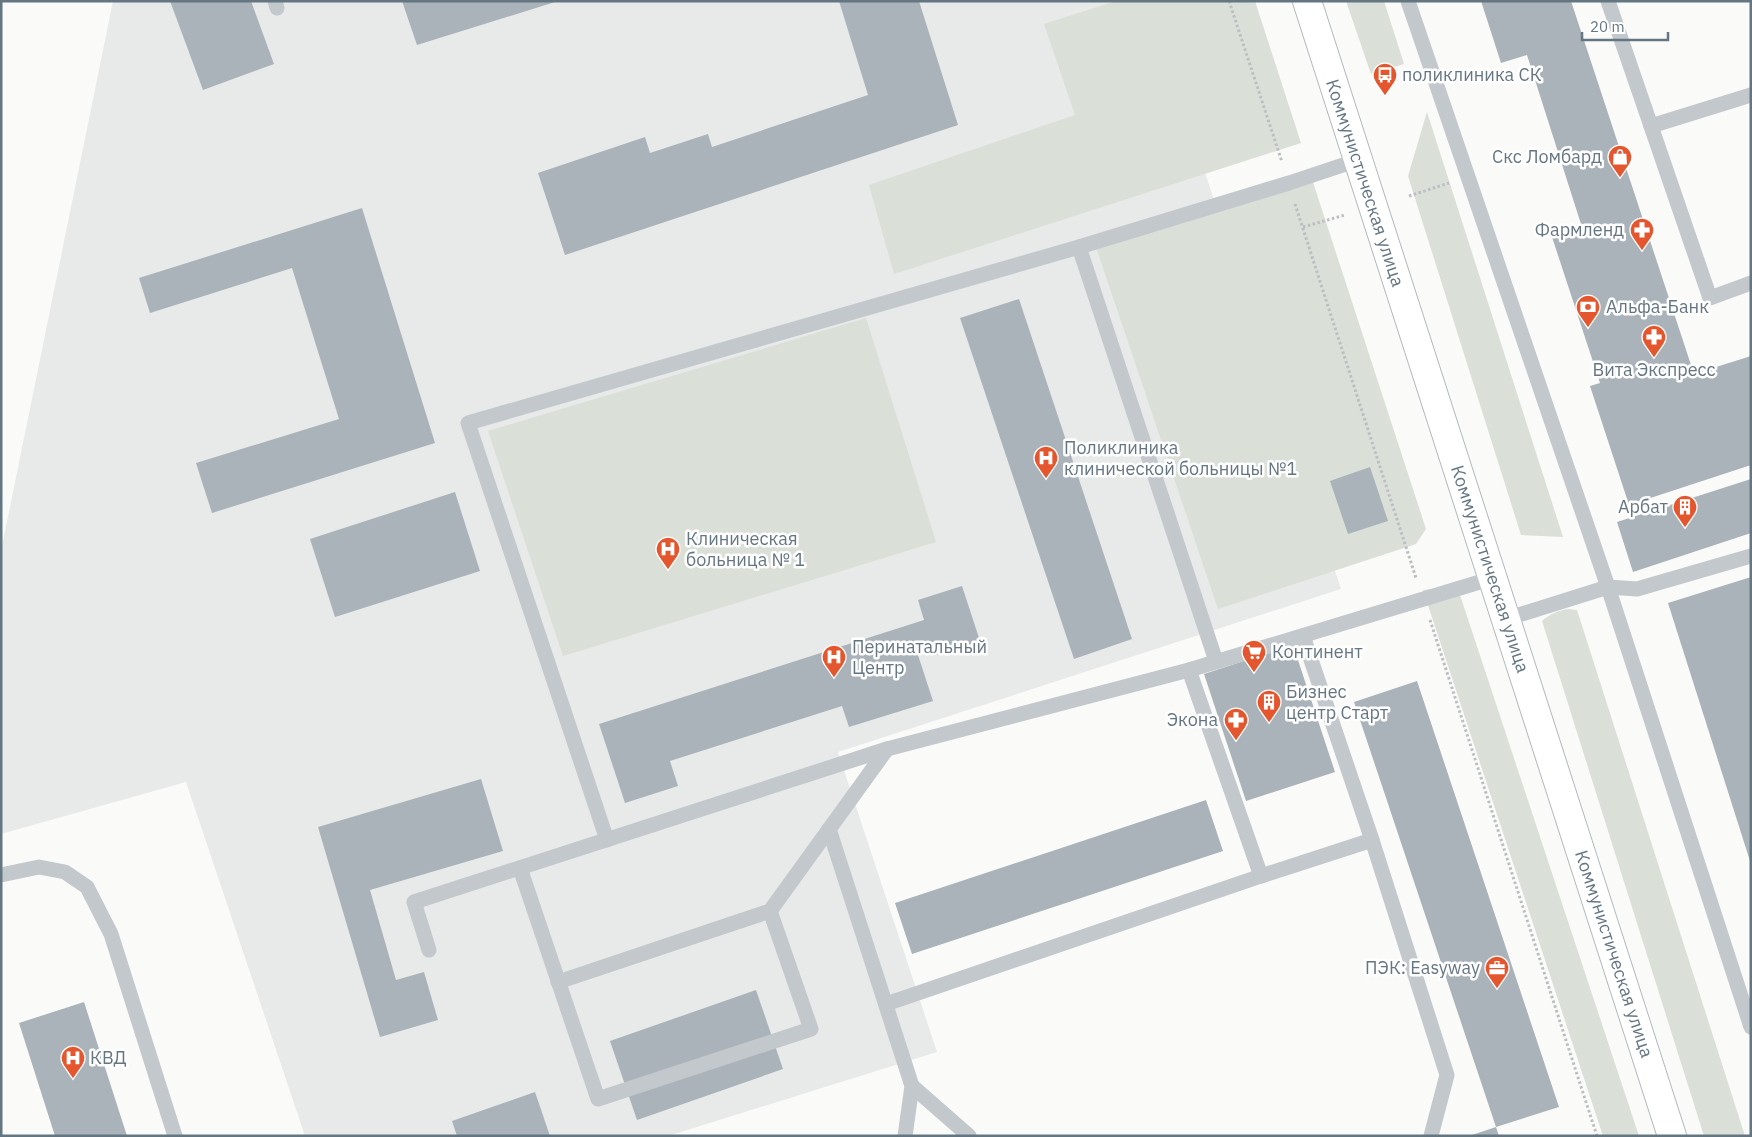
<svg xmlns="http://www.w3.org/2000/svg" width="1752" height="1137" viewBox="0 0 1752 1137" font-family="'IBM Plex Sans',sans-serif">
	<rect width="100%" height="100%" fill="#fafaf8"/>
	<polygon fill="#e8e9e9" points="113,1 1149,1 1341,589 838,752 937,1052 668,1136 305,1136 186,782 1,834 1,551"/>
	<g fill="#dadfd7">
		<polygon points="1116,1 1255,1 1301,143 894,274 869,185 1075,115 1044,24"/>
		<polygon points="1346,1 1384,1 1404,64 1371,74"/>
		<polygon points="1427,112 1563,537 1521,535 1408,176"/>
		<polygon points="1310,173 1426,529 1416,544 1218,609 1095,244"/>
		<polygon points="866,318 936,542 563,656 488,431"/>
		<polygon points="1441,588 1460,595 1639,1136 1603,1136 1423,590"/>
		<path d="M1568,609l9,1 168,526h-41l-162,-515c8,-7 15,-10 26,-12z"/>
	</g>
	<g fill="#aab3b9">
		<polygon points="170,1 251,1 274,64 203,90"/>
		<polygon points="402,1 555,1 555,2 417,45"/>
		<polygon points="839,1 919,1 958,125 565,255 538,173 645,137 650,153 708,134 712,147 868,95"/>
		<polygon points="1481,1 1571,1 1694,374 1751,356 1751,465 1629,505 1590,386 1600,383 1551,234 1581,224 1527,55 1501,63"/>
		<polygon points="362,208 435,443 212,513 196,463 339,419 292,268 150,313 139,278"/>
		<polygon points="1019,299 1132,639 1074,659 960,318"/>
		<polygon points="1370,467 1388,521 1348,534 1330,481"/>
		<polygon points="1751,479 1751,533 1633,572 1617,522"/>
		<polygon points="455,492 480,571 335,617 310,539"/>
		<polygon points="1751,577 1751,861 1750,861 1668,603"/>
		<polygon points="962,586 980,641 933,656 930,645 916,649 933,701 849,727 842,706 670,761 678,786 625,803 599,724 924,620 918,600"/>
		<polygon points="1293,645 1335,772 1246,801 1204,674"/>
		<polygon points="1417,681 1559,1107 1496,1127 1354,702"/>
		<polygon points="481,779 503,851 370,890 396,980 424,972 438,1020 380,1037 318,827"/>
		<polygon points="1206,800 1223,851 912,954 895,903"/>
		<polygon points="756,990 783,1069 637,1120 610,1041"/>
		<polygon points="84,1002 127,1136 55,1136 19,1023"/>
		<polygon points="535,1092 550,1136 457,1136 452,1121"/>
		<polygon points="1496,1127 1499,1136 1472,1136 1472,1135"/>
	</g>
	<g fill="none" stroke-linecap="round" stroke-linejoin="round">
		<defs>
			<polyline id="secondary" points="1307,1 1672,1136"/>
		</defs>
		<use href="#secondary" stroke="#b3babf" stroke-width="30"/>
		<g stroke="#bbbfc2" stroke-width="3" stroke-dasharray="2.5 2.5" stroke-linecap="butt">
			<polyline points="1229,1 1282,162"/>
			<polyline points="1409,196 1449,183"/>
			<polyline points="1295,204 1416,578"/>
			<polyline points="1303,227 1345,215"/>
			<polyline points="1430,620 1597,1136"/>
		</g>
		<g stroke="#c3c8cc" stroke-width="15">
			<polyline points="275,1 277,8"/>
			<polyline points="1408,1 1608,587 1751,1027"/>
			<polyline points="1608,1 1651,126 1751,95"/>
			<polyline points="1651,126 1710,298 1751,283"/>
			<polyline points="1506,619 1608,587 1637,589 1751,556"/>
			<polyline points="1303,636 1372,840"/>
			<polyline points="1216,661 1079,247 1289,183 1358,160"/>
			<polyline points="829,829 912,1086 905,1136"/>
			<polyline points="607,840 468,423 1079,247"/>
			<polyline points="520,868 598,1099 811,1029 770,911"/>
			<polyline points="1,875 39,867 65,872 87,887 111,934 175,1136"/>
			<polyline points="1261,876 1372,840 1447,1075 1431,1136"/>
			<polyline points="429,950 414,902 887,749 1189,670 1493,578"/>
			<polyline points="558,982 770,911 887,749"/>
			<polyline points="886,1004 1261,876 1189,670"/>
			<polyline points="912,1086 969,1136"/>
		</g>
		<use href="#secondary" stroke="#fff" stroke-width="28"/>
	</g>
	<defs>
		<symbol id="bus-pin" viewBox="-11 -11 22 30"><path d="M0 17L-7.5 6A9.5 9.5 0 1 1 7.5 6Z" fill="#e4572e" stroke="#fff"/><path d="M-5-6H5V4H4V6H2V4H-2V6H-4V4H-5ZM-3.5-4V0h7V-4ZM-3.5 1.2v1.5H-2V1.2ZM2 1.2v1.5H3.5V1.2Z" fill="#fff"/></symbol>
		<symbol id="shop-pin" viewBox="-11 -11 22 30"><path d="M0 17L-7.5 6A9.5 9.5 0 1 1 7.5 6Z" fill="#e4572e" stroke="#fff"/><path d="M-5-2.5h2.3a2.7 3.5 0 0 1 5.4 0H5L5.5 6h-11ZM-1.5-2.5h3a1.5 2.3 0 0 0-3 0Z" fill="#fff"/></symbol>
		<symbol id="pharmacy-pin" viewBox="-11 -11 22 30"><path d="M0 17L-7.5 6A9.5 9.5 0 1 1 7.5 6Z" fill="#e4572e" stroke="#fff"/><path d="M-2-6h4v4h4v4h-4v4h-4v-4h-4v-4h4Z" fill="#fff"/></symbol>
		<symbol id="bank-pin" viewBox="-11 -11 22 30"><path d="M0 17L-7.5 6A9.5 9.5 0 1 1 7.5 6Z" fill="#e4572e" stroke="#fff"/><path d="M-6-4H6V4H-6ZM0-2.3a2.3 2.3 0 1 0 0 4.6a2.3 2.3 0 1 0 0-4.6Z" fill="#fff"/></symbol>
		<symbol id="hospital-pin" viewBox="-11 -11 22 30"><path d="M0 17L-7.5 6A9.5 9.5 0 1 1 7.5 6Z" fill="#e4572e" stroke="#fff"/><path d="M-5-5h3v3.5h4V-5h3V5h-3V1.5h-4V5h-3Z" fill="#fff"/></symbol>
		<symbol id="building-pin" viewBox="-11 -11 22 30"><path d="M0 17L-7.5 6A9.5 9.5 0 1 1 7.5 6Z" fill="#e4572e" stroke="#fff"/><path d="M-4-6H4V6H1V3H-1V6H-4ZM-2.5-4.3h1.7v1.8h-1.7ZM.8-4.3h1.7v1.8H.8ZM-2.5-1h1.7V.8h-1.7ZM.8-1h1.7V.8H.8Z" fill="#fff"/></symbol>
		<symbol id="supermarket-pin" viewBox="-11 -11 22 30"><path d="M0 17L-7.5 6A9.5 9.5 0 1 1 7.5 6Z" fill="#e4572e" stroke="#fff"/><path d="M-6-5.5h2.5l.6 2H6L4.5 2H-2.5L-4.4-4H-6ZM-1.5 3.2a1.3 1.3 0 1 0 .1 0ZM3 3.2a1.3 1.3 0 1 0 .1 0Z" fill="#fff"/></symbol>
		<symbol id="office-pin" viewBox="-11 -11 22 30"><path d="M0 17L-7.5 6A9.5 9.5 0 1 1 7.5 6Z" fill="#e4572e" stroke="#fff"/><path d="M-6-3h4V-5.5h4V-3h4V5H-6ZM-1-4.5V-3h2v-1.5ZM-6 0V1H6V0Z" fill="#fff"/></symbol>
	</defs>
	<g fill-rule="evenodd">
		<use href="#bus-pin" x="1371" y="61" width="28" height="38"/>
		<use href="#shop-pin" x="1606" y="143" width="28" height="38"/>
		<use href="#pharmacy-pin" x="1628" y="216" width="28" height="38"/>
		<use href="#bank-pin" x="1574" y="293" width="28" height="38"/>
		<use href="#pharmacy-pin" x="1640" y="323" width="28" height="38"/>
		<use href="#hospital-pin" x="1032" y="444" width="28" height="38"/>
		<use href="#building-pin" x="1671" y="493" width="28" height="38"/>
		<use href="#hospital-pin" x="654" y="535" width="28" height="38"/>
		<use href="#supermarket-pin" x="1240" y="638" width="28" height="38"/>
		<use href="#hospital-pin" x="820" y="643" width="28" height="38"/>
		<use href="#building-pin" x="1255" y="688" width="28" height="38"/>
		<use href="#pharmacy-pin" x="1222" y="706" width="28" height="38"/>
		<use href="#office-pin" x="1483" y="954" width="28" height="38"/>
		<use href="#hospital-pin" x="59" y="1044" width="28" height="38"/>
	</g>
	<g text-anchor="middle" stroke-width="5" stroke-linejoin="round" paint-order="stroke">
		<g font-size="18" fill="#657683" stroke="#fff" text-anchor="start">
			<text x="1402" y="81">поликлиника СК</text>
			<text x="1602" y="163" text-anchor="end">Скс Ломбард</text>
			<text x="1624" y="236" text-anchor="end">Фармленд</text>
			<text x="1606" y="313">Альфа-Банк</text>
			<text x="1654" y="376" text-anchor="middle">Вита Экспресс</text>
			<text x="1064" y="454">Поликлиника<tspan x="1064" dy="21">клинической больницы №1</tspan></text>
			<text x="1668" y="513" text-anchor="end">Арбат</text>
			<text x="686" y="545">Клиническая<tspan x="686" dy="21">больница № 1</tspan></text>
			<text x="852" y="653">Перинатальный<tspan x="852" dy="21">Центр</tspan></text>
			<text x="1272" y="658">Континент</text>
			<text x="1286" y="698">Бизнес<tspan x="1286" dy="21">центр Старт</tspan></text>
			<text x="1218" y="726" text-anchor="end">Экона</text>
			<text x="1480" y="974" text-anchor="end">ПЭК: Easyway</text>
			<text x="90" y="1064">КВД</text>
		</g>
		<g font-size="18" fill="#657683" stroke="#fff">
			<text transform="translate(1365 183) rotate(72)" y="6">Коммунистическая улица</text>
			<text transform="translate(1490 569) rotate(72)" y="6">Коммунистическая улица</text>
			<text transform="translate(1614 954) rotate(72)" y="6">Коммунистическая улица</text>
		</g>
	</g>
	<rect width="1752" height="1137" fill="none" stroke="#657683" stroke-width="5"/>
	<path d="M1582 32v8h86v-8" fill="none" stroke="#657683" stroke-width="2.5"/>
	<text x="1590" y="32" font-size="15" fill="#657683" stroke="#ffffff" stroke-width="4" paint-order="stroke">20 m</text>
</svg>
